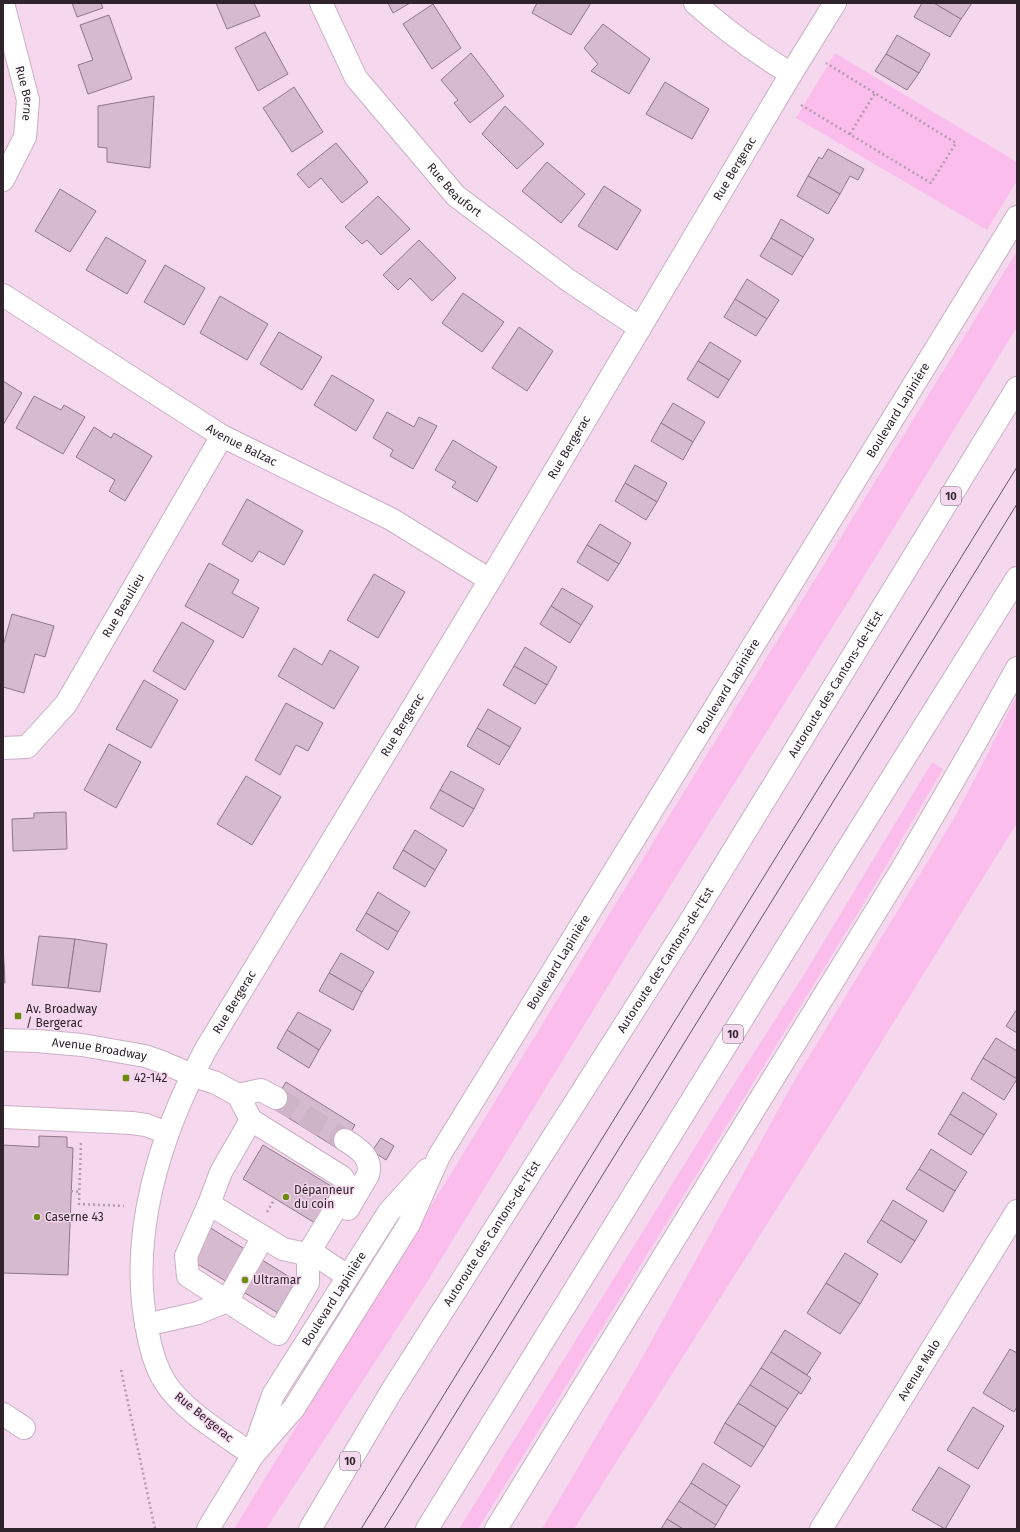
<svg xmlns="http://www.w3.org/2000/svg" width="1020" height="1532" viewBox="0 0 1020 1532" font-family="'Fira Sans',sans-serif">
	<rect width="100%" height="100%" fill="#f5d8ee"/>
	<g fill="#fbbeec">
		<polygon points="835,53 1017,162 1017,181 987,230 796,118"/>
		<polygon points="1017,251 1017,327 855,591 632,947 424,1287 266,1529 234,1529 671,813"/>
		<polygon points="1017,695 1017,823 845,1101 574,1529 542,1529 642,1358 794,1081 954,818 981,767"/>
		<polygon points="932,762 943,769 869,895 478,1529 459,1529 737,1079 800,981"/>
	</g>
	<g fill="#d6bacf" stroke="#90778a">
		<polygon points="72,3 101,3 103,8 77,17"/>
		<polygon points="216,3 254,3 260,16 227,29"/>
		<polygon points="388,3 410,3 393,13"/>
		<polygon points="537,3 591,3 571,35 532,13"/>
		<polygon points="922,3 934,3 961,19 950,37 914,17"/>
		<polygon points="934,3 972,3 961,19"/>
		<polygon points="433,4 461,48 432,69 403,24"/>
		<polygon points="109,15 132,79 88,94 78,65 93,60 80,25"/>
		<polygon points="603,24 650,59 629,94 591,71 598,64 584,48"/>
		<polygon points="265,32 288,74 258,91 235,48"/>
		<polygon points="897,35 930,54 919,73 886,54"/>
		<polygon points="471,53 504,96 470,123 454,103 458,100 441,80"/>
		<polygon points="886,54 919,73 907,90 875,71"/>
		<polygon points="665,82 709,109 692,139 646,114"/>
		<polygon points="294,87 323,132 292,152 263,108"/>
		<polygon points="154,96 150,168 107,162 107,148 98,147 98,106"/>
		<polygon points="505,106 544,144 517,169 482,134"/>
		<polygon points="336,143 368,182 342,203 321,178 309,188 297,174"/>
		<polygon points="828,149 864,169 858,180 850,176 840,194 808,176 819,157 822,159"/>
		<polygon points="547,162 585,194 561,223 522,191"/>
		<polygon points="808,176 840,194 828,214 797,196"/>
		<polygon points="604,186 641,210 617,250 578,226"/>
		<polygon points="60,189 96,211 70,252 35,231"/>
		<polygon points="378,196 410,229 381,255 367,240 362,244 345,227"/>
		<polygon points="781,219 814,239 803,257 771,238"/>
		<polygon points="106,237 146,261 127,294 86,270"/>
		<polygon points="771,238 803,257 792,275 760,256"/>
		<polygon points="419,240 456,278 432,301 410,278 398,290 383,275"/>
		<polygon points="165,265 205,288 184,325 144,302"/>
		<polygon points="747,279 779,300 767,319 735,299"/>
		<polygon points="463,293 504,322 482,352 442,323"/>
		<polygon points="220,296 268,324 247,360 200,333"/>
		<polygon points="735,299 767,319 756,336 724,317"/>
		<polygon points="519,327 553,351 527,391 492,368"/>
		<polygon points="279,332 322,357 302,390 260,364"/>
		<polygon points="710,342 741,361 729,380 698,361"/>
		<polygon points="698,361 729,380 718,398 687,379"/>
		<polygon points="332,375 374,400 356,431 314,405"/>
		<polygon points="3,381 22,393 3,425"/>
		<polygon points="34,396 61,410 64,405 85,417 63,454 16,428"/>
		<polygon points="673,403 705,422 693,442 661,423"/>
		<polygon points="387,412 414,427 419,417 437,426 413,469 390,456 393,450 373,438"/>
		<polygon points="661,423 693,442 683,460 651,441"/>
		<polygon points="94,427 111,438 114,433 152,456 125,501 109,491 115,480 76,457"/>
		<polygon points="453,440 497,467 477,502 452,487 456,482 435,470"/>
		<polygon points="635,465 667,483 657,502 625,483"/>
		<polygon points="625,483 657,502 646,520 615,501"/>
		<polygon points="247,499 303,531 284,565 259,551 252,562 222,544"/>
		<polygon points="600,524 631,543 619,564 587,545"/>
		<polygon points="587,545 619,564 608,581 577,562"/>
		<polygon points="209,563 239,580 232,593 259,608 243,638 185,606"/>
		<polygon points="374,574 405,592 378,638 347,620"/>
		<polygon points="562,588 593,606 581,625 551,606"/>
		<polygon points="551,606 581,625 570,643 540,624"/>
		<polygon points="12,614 54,626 45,657 35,654 24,693 3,687 3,646"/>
		<polygon points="182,622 214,641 185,690 153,671"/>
		<polygon points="525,647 557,667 547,685 514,666"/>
		<polygon points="294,648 322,665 330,650 359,667 334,709 278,676"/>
		<polygon points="514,666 547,685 535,704 503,685"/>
		<polygon points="144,680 178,700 151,748 116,729"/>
		<polygon points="286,703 323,723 308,751 296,745 280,775 255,760"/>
		<polygon points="488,709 521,728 510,747 477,728"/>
		<polygon points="477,728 510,747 499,765 467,746"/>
		<polygon points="109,744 141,762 116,808 84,790"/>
		<polygon points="451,771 484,789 474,809 440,790"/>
		<polygon points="246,776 281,797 252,845 217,824"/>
		<polygon points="440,790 474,809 463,827 430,808"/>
		<polygon points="66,812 67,849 13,851 12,819 34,818 34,813"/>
		<polygon points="415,830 447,850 435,870 403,850"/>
		<polygon points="403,850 435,870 425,887 393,868"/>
		<polygon points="378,892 410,912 398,932 366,913"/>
		<polygon points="366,913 398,932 388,950 356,930"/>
		<polygon points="39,936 75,939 68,988 32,985"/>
		<polygon points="75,939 107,944 100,992 68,988"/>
		<polygon points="3,945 5,983 3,983"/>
		<polygon points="341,953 374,972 362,992 329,973"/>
		<polygon points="329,973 362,992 353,1010 319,991"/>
		<polygon points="1017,1009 1017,1033 1006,1026"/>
		<polygon points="298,1012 331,1030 319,1050 287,1030"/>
		<polygon points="287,1030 319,1050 309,1068 277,1048"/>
		<polygon points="996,1038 1017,1051 1017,1079 983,1058"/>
		<polygon points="983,1058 1017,1079 1004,1100 971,1079"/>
		<polygon points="286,1082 355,1125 340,1150 271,1107"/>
		<polygon points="963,1092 997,1114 984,1135 950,1114"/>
		<polygon points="950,1114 984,1135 971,1155 938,1134"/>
		<polygon points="39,1136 67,1137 67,1147 73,1148 68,1275 3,1273 3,1145 39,1147"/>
		<polygon points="381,1138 394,1146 386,1160 372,1151"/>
		<polygon points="263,1145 336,1189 315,1223 243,1179"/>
		<polygon points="931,1149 967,1172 955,1191 919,1169"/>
		<polygon points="919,1169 955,1191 943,1212 906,1189"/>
		<polygon points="893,1200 927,1221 915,1241 881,1220"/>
		<polygon points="881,1220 915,1241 901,1263 867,1242"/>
		<polygon points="209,1227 296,1281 278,1313 191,1260"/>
		<polygon points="845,1253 878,1274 860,1304 826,1283"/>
		<polygon points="826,1283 860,1304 840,1334 807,1313"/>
		<polygon points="785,1330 821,1353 807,1375 771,1352"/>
		<polygon points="1010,1349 1017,1353 1017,1407 1014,1412 983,1393"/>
		<polygon points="771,1352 811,1378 801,1394 761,1368"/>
		<polygon points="761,1368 799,1392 788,1409 750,1385"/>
		<polygon points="750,1385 788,1409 776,1427 738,1403"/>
		<polygon points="738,1403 776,1427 764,1447 725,1423"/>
		<polygon points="973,1407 1004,1426 978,1469 947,1450"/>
		<polygon points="725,1423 764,1447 751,1467 714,1443"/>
		<polygon points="703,1463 740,1486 727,1506 691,1483"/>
		<polygon points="939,1467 970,1486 945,1529 912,1510"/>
		<polygon points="691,1483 727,1506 716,1525 679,1501"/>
		<polygon points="679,1501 716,1525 713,1529 683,1529 667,1519"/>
		<polygon points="667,1519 683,1529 661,1529"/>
	</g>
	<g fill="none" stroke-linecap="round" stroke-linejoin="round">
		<polyline stroke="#cdb4c7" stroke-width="22" stroke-dasharray="22 11" stroke-linecap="butt" points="276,1098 345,1140"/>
		<defs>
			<g id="minor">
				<path id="s1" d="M3,3l25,97 -3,37 -22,43"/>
				<path id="s2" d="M321,3l35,75 100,118 112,84 72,48"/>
				<path d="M695,3c30,27 62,50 96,71"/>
				<path id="s3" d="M3,295l219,141 169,83 99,61"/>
				<path id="s4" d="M3,748l24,-1 39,-43 156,-268"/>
				<path id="s5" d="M3,1040l34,1 45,4 63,11 17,6 30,13 24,8 22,12 13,25 -30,52 -12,32 74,45 36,8 28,19"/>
				<polyline points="238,1095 261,1090 276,1098"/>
				<polyline points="3,1117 132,1123 146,1125 167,1133"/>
				<path d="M345,1140c13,8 28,18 23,35l-20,34"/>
				<polyline points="209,1204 186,1256 188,1276 278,1334 308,1283 308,1254 346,1191 347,1184 342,1177 251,1120"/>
				<polyline points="146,1325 198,1313 227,1301 263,1237"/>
				<polyline points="3,1414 24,1428"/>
				<path id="s6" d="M253,1455c-28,-20 -70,-44 -88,-73 -9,-14 -14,-32 -17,-48 -21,-97 12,-200 58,-285l284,-469 301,-506 44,-71"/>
				<path id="s7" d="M821,1529l196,-318"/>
			</g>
			<g id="major">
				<path id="s8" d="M255,1447l18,-52 116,-183 38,-42"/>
				<path id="s9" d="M208,1529l45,-74 41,-47 115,-184 30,-68 578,-939"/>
			</g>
			<g id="highway">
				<path id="s10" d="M310,1529l81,-137 292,-459 334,-545"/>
				<polyline points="427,1529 812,906 1017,578"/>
				<polyline points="496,1529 905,864 977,740 1017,668"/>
			</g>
		</defs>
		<use href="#minor" stroke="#cbafc4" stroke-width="24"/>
		<use href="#major" stroke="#cbafc4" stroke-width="24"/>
		<use href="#highway" stroke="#cbafc4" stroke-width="24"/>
		<g stroke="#b29bad" stroke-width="2.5" stroke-dasharray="2 3" stroke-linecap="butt">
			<polyline points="801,105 931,183 956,143 826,63"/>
			<polyline points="850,134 875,93"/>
			<polyline points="81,1143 79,1204 124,1206"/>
			<polyline points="71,1191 80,1192"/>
			<polyline points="267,1212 275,1198"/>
			<polyline points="121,1370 155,1529"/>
		</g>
		<use href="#minor" stroke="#fff" stroke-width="22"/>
		<use href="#major" stroke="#fff" stroke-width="22"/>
		<use href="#highway" stroke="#fff" stroke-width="22"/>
		<g stroke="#655561" stroke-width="1">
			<polyline points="361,1529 1017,467"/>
			<polyline points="384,1529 1017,504"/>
		</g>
	</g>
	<g fill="#6a8b0e" stroke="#f5d8ee" stroke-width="1.5">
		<rect x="14" y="1012" width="8" height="8" rx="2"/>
		<rect x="122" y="1074" width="8" height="8" rx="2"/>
		<circle cx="286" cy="1197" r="4"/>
		<circle cx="37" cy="1217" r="4"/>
		<circle cx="245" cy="1280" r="4"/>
	</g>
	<g text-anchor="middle" stroke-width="3" stroke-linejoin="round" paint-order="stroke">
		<g fill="#f5d8ee" stroke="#6a5a66" stroke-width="1">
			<rect x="941" y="487" width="20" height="18" rx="3"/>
			<rect x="723" y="1025" width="20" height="18" rx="3"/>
			<rect x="340" y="1452" width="20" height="18" rx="3"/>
		</g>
		<g font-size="11" font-weight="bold" fill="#2f242c">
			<text x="951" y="500">10</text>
			<text x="733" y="1038">10</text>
			<text x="350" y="1465">10</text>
		</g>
		<g font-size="12" fill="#2f242c" stroke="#f5d8ee">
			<text dy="4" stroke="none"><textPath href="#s1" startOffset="93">Rue Berne</textPath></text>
			<text dy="4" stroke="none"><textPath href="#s6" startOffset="1490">Rue Bergerac</textPath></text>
			<text dy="4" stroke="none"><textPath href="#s2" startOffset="232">Rue Beaufort</textPath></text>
			<text dy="4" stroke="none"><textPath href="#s9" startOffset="1316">Boulevard Lapinière</textPath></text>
			<text dy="4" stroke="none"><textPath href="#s3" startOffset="282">Avenue Balzac</textPath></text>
			<text dy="4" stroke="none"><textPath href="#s6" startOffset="1166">Rue Bergerac</textPath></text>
			<text dy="4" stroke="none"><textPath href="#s4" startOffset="196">Rue Beaulieu</textPath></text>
			<text dy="4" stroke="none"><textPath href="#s10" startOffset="995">Autoroute des Cantons-de-l'Est</textPath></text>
			<text dy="4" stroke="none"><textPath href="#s9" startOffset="992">Boulevard Lapinière</textPath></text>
			<text dy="4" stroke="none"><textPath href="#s6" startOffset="842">Rue Bergerac</textPath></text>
			<text dy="4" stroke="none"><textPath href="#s10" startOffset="671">Autoroute des Cantons-de-l'Est</textPath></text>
			<text dy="4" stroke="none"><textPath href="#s9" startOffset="668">Boulevard Lapinière</textPath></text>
			<text dy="4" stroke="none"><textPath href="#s6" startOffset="518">Rue Bergerac</textPath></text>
			<text dy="4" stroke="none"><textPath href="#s5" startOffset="97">Avenue Broadway</textPath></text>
			<text dy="4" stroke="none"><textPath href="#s10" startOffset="347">Autoroute des Cantons-de-l'Est</textPath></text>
			<text dy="4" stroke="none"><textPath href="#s8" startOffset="169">Boulevard Lapinière</textPath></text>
			<text dy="4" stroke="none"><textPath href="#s7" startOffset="187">Avenue Malo</textPath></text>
			<text transform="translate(204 1417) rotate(39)" y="4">Rue Bergerac</text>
		</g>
		<g font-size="12" fill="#2f242c" stroke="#f5d8ee" text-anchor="start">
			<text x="26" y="1013">Av. Broadway<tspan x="26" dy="14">/ Bergerac</tspan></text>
			<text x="134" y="1082">42-142</text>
			<text x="294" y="1194">Dépanneur<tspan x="294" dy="14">du coin</tspan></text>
			<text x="45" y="1221">Caserne 43</text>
			<text x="253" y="1284">Ultramar</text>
		</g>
	</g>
	<rect width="1020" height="1532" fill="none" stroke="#2f242c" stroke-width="8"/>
</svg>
